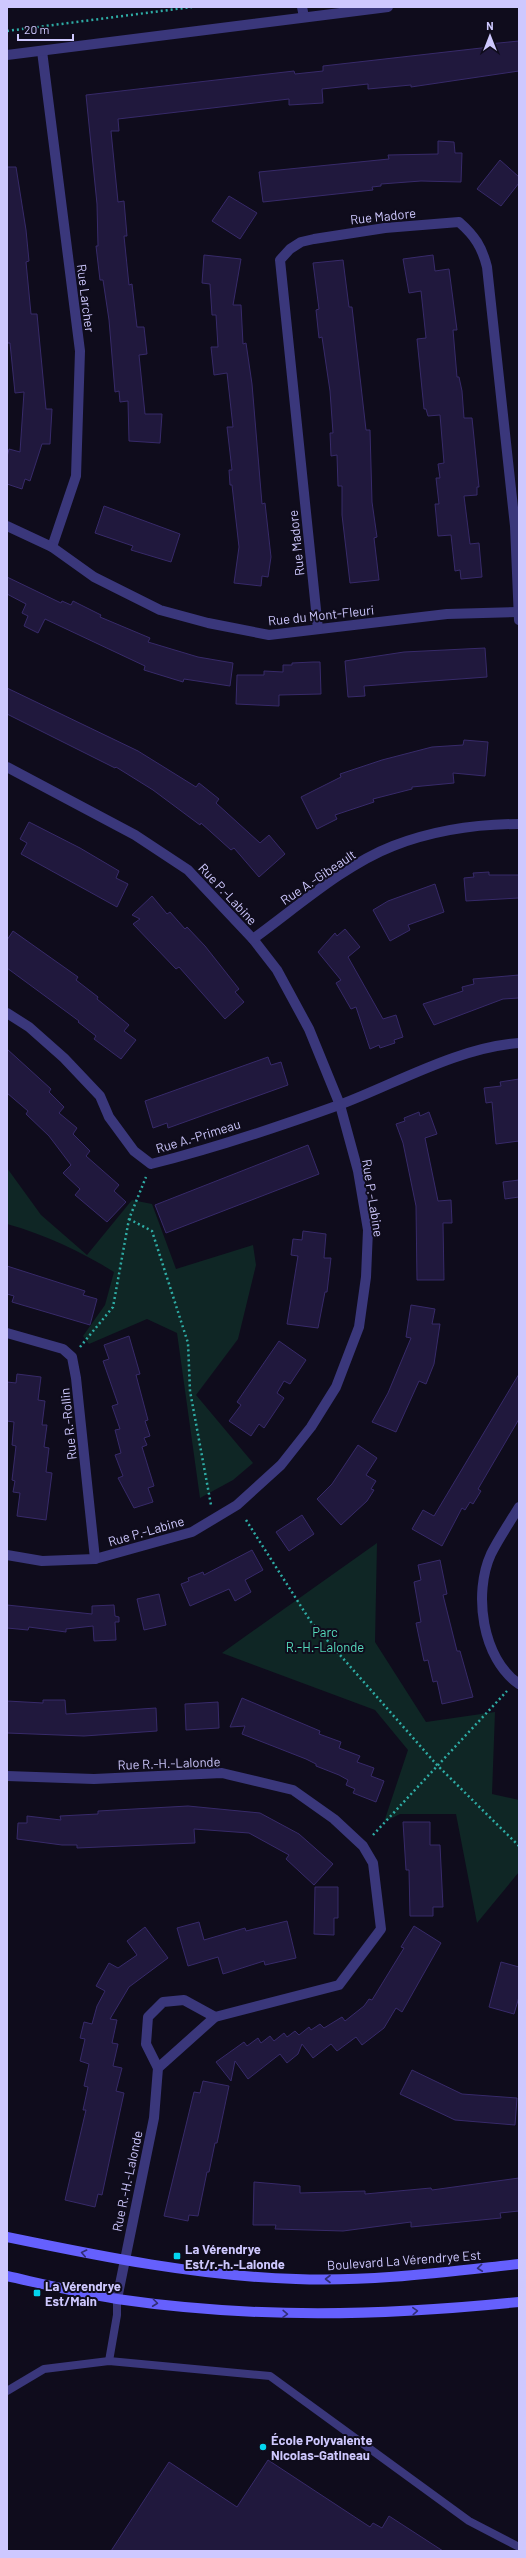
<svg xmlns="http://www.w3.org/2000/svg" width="526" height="2558" viewBox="0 0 526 2558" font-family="Barlow,sans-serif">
	<rect width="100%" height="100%" fill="#0f0c1c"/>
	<g fill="#0f2625">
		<path d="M7,1168l34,47 46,40 45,-55 20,4 24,65 77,-24 3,20 -18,74 -42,56 57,68 -20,17 -33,18 -23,-165 -30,-14 -58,25 -6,-8 22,-31 9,-33c-34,-21 -68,-37 -107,-48z"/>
		<polygon points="377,1543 375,1642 426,1722 495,1712 492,1794 519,1800 519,1872 477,1923 456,1814 400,1814 384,1822 408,1750 375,1710 222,1653"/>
	</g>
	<g fill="#20183d" stroke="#372a69">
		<polygon points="519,41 519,71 411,87 411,85 368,89 368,84 322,89 323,103 289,105 289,99 118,119 119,131 111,131 118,202 124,201 127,236 124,236 129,285 132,284 137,327 144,327 147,354 139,355 145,414 162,414 160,443 129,441 128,401 120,402 119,391 115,392 109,320 103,280 100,280 96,246 98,246 97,204 86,95 294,71 295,74 323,71 323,66 490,47 489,44"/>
		<polygon points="438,141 454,142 455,153 462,153 461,182 421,181 381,184 381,186 372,187 373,190 263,202 259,172 389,159 388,155 438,154"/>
		<polygon points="500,160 519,177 519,183 501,206 477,189"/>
		<polygon points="7,167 16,167 26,230 29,261 26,262 31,314 37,314 46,409 52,409 50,444 42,444 30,481 25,479 22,489 7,484 7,457 9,449 20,452 24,392 15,393 10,343 7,343"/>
		<polygon points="229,196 257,213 240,239 212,221"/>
		<polygon points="204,255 241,259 233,305 241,305 243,344 246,343 252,384 262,504 265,503 271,557 268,577 262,576 261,586 234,583 239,547 232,485 230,485 229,470 232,470 227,427 233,427 227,373 214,375 211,347 218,347 216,315 212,315 210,284 202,283"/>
		<polygon points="433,255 435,271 449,269 457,330 453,330 457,377 459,377 462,391 464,418 472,418 479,487 477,487 477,495 464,496 470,544 479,543 482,577 461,579 460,570 455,571 451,535 438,536 435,504 439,504 436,478 440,478 438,464 444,463 440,415 428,416 426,409 424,409 417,339 426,338 421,291 409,293 403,259"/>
		<polygon points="343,260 349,307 352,307 366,430 370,430 372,502 377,537 374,538 379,580 350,583 342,515 342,486 338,486 337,455 331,456 330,433 333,433 330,391 322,337 319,338 316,310 319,309 313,263"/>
		<polygon points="104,506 180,534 171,562 131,550 133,546 95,533"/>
		<polygon points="7,577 61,603 62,601 71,605 73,601 101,615 100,617 150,638 148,642 198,657 233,663 230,686 184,679 183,682 144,670 145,666 45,619 38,633 24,626 28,616 22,613 26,604 7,594"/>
		<polygon points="485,648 487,677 364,686 365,696 348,697 345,661 404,652"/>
		<polygon points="313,662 320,662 321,694 279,695 279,706 236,704 237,675 264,675 264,671 283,672 283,665 292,665 292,663"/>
		<polygon points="7,688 138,751 196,787 199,783 219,799 216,803 260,843 269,835 285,854 259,877 234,848 231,850 201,823 200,825 153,790 116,767 115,768 7,714"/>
		<polygon points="464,740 488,742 485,776 453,773 454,783 412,787 412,789 373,799 374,802 335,815 337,819 317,829 301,797 341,777 340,774 382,760 432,747 463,745"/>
		<polygon points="29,822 80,848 119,871 116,878 128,884 117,907 21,854 27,843 20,839"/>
		<polygon points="489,872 489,875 519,875 519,898 466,901 464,878 474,877 473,873"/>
		<polygon points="435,884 444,912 408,925 410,930 390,941 373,910 388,901"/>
		<polygon points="152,896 167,914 170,912 185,929 187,927 205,946 239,989 235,992 244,1002 225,1019 179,967 176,969 133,924 140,919 132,915"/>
		<polygon points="345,929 360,947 348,957 383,1019 396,1015 403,1037 394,1040 395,1043 380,1048 379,1045 370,1049 356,1007 351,1009 336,983 341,980 318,952 335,933 337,936"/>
		<polygon points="13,931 78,977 76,980 98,997 97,999 129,1025 124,1031 136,1040 121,1059 94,1039 96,1036 78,1022 79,1021 7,968 7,940"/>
		<polygon points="519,975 519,998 503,999 434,1025 423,1004 463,991 462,987 474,984 473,979"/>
		<polygon points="7,1049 51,1089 49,1092 64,1107 59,1113 77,1128 73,1134 90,1151 86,1156 119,1185 114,1191 126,1202 107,1222 75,1195 80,1189 63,1173 71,1165 49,1136 26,1114 28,1111 7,1093"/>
		<polygon points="268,1057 271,1065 281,1062 288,1085 168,1128 167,1123 153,1128 145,1101"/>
		<polygon points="519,1079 519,1141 496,1144 492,1102 486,1103 484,1088 501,1086 500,1082"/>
		<polygon points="419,1112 420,1116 429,1112 437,1134 425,1138 438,1201 451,1200 452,1223 443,1223 444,1280 417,1280 416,1206 403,1143 396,1124 405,1121 404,1118"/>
		<polygon points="308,1145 319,1174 166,1233 155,1205"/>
		<polygon points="519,1180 519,1197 505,1199 503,1182"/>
		<polygon points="303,1231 326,1234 324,1258 331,1258 327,1292 325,1292 318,1328 287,1324 298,1256 291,1255 293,1239 302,1240"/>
		<polygon points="7,1266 85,1291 83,1295 97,1299 90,1325 12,1302 14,1296 7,1294"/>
		<polygon points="411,1305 435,1309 432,1324 440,1324 434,1364 426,1384 419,1381 396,1432 372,1422 388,1393 411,1338 406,1337"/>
		<polygon points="129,1336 140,1374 136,1375 148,1420 145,1421 150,1436 144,1438 147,1445 142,1447 154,1486 148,1488 153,1502 134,1508 118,1478 123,1476 115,1455 121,1453 115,1430 120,1429 112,1406 118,1404 103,1361 109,1359 104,1345"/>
		<polygon points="279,1341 306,1360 290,1384 284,1381 277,1393 284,1398 264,1428 259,1424 251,1436 229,1421 241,1405 237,1402"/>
		<polygon points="17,1374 41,1377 38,1400 45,1401 42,1425 47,1425 44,1447 49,1448 46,1472 52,1473 46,1520 17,1516 20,1493 13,1492 15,1481 12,1480 16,1446 12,1445 14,1422 7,1421 7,1382 16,1383"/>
		<polygon points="519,1374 519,1419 478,1489 481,1491 473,1504 470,1502 465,1510 462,1508 442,1546 412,1529 423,1510 434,1516"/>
		<polygon points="358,1445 377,1458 366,1475 376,1481 371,1489 374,1490 367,1501 341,1525 317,1499 332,1484"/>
		<polygon points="302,1515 314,1534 289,1551 276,1532"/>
		<polygon points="252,1550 263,1570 245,1580 251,1592 235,1601 229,1589 190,1606 181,1584 189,1581 188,1578 203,1572 204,1575"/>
		<polygon points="440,1560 447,1594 443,1595 457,1651 460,1651 473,1697 442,1704 437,1681 433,1682 428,1660 424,1661 416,1623 421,1622 414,1582 421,1580 418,1565"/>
		<polygon points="159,1594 166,1625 144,1630 137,1599"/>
		<polygon points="7,1605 92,1614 92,1606 114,1605 115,1616 119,1617 119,1622 115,1622 116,1640 94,1641 93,1626 66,1629 66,1632 29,1627 28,1630 7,1628"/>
		<polygon points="242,1698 320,1731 319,1734 341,1742 339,1748 360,1756 357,1762 374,1768 371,1776 384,1781 376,1802 353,1793 355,1789 346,1785 348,1780 339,1775 316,1766 316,1764 306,1759 242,1734 245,1726 230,1727"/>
		<polygon points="43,1700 65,1700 66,1714 156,1708 157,1731 84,1736 7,1733 7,1701 43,1703"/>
		<polygon points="218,1702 219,1728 186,1730 185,1704"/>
		<polygon points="188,1806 260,1813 299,1834 333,1864 314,1885 286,1859 289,1855 249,1833 194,1829 195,1843 77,1848 77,1845 62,1845 17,1839 18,1823 27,1823 27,1816 61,1820 60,1816 98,1814 98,1811"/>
		<polygon points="403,1822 430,1822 430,1845 440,1845 443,1907 433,1907 433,1916 410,1916 409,1870 406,1870"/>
		<polygon points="315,1887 338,1887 338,1918 334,1918 334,1935 314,1934"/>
		<polygon points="287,1921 296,1958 265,1965 264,1961 223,1974 218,1957 188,1966 177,1928 199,1922 204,1940 245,1928 246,1931"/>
		<polygon points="414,1926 441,1943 402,2012 396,2008 384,2028 362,2045 356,2037 337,2051 331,2044 313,2058 302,2044 298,2054 287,2063 280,2054 248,2079 235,2061 231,2081 216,2062 244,2042 247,2046 258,2038 261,2043 270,2036 274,2041 284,2033 287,2037 295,2031 299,2035 309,2027 311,2030 320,2024 324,2028 342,2017 345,2021 364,2006 369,1999 372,2000 404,1948 401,1947"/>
		<polygon points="145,1927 168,1958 129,1987 110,2019 117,2020 112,2043 118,2044 113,2066 122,2068 116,2091 124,2093 102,2195 98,2194 95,2207 65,2200 86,2110 83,2110 88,2087 84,2086 89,2064 80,2061 85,2039 80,2038 84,2022 92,2024 97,2006 105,1991 96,1986 109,1963 118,1968 137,1955 127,1941"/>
		<polygon points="501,1962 519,1967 519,1997 514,2014 489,2007"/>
		<polygon points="412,2070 462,2094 517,2098 515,2125 455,2120 400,2094"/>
		<polygon points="203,2081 229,2086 217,2143 215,2143 209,2172 207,2172 198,2216 189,2215 188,2221 164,2216 194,2092 200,2093"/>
		<polygon points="519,2178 519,2211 500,2213 501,2218 411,2227 411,2222 343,2231 275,2229 276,2225 253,2225 254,2182 300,2186 300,2193 365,2191 365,2194 431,2188 432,2190"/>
		<polygon points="268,2460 370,2527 373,2523 382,2528 389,2516 443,2551 111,2551 169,2462 237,2507"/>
	</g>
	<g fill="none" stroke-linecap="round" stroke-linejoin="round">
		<g stroke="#2eaca5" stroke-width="2.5" stroke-dasharray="2 3" stroke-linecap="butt">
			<polyline points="7,31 192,7"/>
			<polyline points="129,1219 152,1231 188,1343 190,1391 211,1505"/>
			<polyline points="80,1347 113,1307 129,1219 146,1177"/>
			<polyline points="246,1520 311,1622 437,1765 519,1846"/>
			<polyline points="373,1835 507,1691"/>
		</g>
		<g stroke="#3a377b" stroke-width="8">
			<polyline points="109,2361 117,2315 117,2299"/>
			<polyline points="7,2391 44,2369 109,2361 270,2376 469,2521 519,2547"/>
		</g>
		<g stroke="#3a377b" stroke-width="10">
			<polyline points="302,7 304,17"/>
			<polyline points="42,51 80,351 76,476 52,547"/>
			<polyline points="7,526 52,547 94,577 160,610 208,623 269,635 447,614 518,612"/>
			<path d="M318,629l-38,-369 10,-11 11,-7 13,-3 71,-11 74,-6c16,14 23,25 28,45l28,259 4,94"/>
			<polyline points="7,767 135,835 188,870 253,939 277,970 309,1029 340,1105 358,1171 368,1230 366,1277 359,1327 336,1387 311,1427 281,1465 237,1505 192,1532 95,1559 42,1561 7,1555"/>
			<path d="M253,939c43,-31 91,-74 140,-93 39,-15 84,-22 126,-22"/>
			<path d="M7,1013l22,14 35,31 36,38 9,21 25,34 17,13c64,-16 127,-37 188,-59 56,-21 120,-58 180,-62"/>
			<polyline points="7,1333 63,1349 72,1357 76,1378 95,1559"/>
			<path d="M519,1507c-9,15 -20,31 -28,47 -18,39 -9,105 28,130"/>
			<polyline points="7,1776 94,1779 222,1773 293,1790 334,1819 363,1846 373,1863 381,1929 339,1985 215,2017 158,2068 154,2118 117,2299"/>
			<polyline points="158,2068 146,2044 148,2017 163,2002 184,2000 215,2017"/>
		</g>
		<polyline stroke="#3a377b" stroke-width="10" points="7,55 388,7"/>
		<g stroke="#6560fd" stroke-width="10">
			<path d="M7,2237c97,20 190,39 289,42 75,3 149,-7 223,-15"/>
			<path d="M7,2276c36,8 73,17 110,23 138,20 264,17 402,3"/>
		</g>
	</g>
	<defs><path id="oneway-chevron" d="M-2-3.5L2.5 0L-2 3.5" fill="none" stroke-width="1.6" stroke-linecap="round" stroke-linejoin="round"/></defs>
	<g stroke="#312e76">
		<use href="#oneway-chevron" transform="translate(84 2253) rotate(-168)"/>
		<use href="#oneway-chevron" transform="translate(480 2268) rotate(174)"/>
		<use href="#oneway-chevron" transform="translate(328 2279) rotate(180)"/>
		<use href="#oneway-chevron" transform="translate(155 2303) rotate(7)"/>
		<use href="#oneway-chevron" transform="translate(415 2311) rotate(-3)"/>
		<use href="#oneway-chevron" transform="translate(285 2314) rotate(2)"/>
	</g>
	<g fill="#03d5ef" stroke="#0f0c1c" stroke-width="1.5">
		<rect x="173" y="2252" width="8" height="8" rx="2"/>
		<rect x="33" y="2289" width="8" height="8" rx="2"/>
		<circle cx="263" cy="2447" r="4"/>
	</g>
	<g text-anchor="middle" stroke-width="4" stroke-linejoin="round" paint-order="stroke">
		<g font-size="13" fill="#cec8fe" stroke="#0f0c1c">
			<text transform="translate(383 216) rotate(-6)" y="5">Rue Madore</text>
			<text transform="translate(86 298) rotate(83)" y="5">Rue Larcher</text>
			<text transform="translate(296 543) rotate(-96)" y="5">Rue Madore</text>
			<text transform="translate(321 615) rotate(-6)" y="5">Rue du Mont-Fleuri</text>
			<text transform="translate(318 877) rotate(-34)" y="5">Rue A.-Gibeault</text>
			<text transform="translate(228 894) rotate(47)" y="5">Rue P.-Labine</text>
			<text transform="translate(198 1136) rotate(-17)" y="5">Rue A.-Primeau</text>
			<text transform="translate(373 1198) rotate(81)" y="5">Rue P.-Labine</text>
			<text transform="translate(68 1424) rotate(-96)" y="5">Rue R.-Rollin</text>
			<text transform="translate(146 1531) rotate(-16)" y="5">Rue P.-Labine</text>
			<text transform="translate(169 1763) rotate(-2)" y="5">Rue R.-H.-Lalonde</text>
			<text transform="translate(127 2181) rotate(-78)" y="5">Rue R.-H.-Lalonde</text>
			<text transform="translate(404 2260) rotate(-4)" y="5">Boulevard La Vérendrye Est</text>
		</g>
		<g font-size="13" fill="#56dcbc" stroke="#0f0c1c">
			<text x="325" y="1637">Parc<tspan x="325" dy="15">R.-H.-Lalonde</tspan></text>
		</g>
		<g font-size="13" font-weight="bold" fill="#cec8fe" stroke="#0f0c1c" text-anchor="start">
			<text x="185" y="2254">La Vérendrye<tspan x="185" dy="15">Est/r.-h.-Lalonde</tspan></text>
			<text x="45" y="2291">La Vérendrye<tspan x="45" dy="15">Est/Main</tspan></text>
			<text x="271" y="2445">École Polyvalente<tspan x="271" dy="15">Nicolas-Gatineau</tspan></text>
		</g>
	</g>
	<rect width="526" height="2558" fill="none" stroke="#cec8fe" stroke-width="16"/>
	<g transform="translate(490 36)" stroke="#0f0c1c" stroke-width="3" paint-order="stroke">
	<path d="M0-3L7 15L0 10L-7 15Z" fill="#cec8fe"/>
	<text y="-6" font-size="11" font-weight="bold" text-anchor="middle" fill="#cec8fe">N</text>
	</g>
	<path d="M18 34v6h55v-6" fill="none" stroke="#cec8fe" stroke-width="2"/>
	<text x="24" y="34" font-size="12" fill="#cec8fe" stroke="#0f0c1c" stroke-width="3" paint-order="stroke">20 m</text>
</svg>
